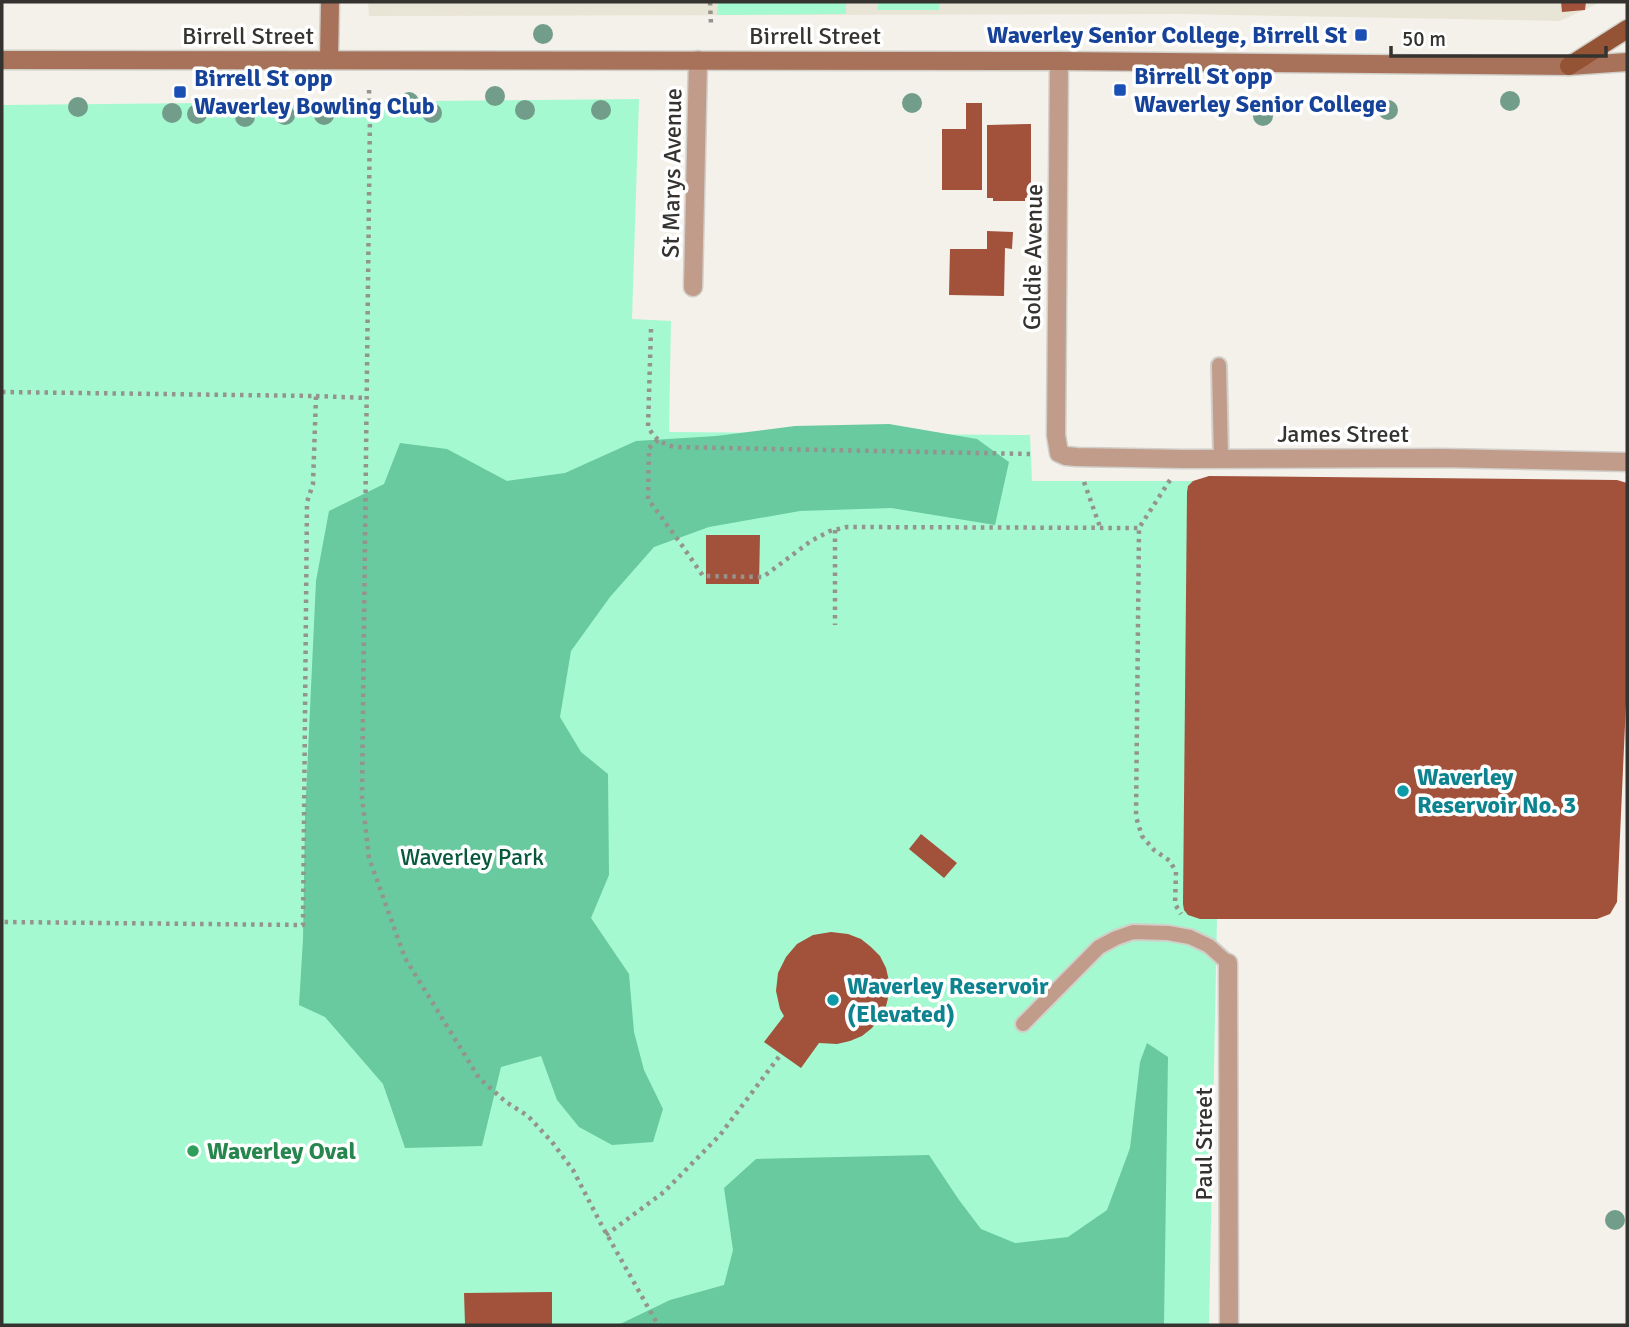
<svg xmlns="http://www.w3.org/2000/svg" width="1629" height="1327" viewBox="0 0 1629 1327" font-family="Signika,sans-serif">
	<rect width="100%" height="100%" fill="#f4f1ea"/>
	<polygon fill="#e9e5d6" points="368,2 1601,2 1560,21 1181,14 369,16"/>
	<g fill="#a5f9d0">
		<polygon points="718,2 846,2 846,14 717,15"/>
		<polygon points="878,2 940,2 939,10 878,10"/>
		<polygon points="639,99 632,319 671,321 669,432 1030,435 1032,481 1193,481 1189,915 1200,918 1217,918 1209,1325 2,1325 2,105"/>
	</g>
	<g fill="#68ca9e">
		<polygon points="889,424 977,439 1009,462 995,525 891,508 800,511 709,527 654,547 610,597 571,651 560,717 581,752 608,774 609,875 591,918 629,974 634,1032 644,1070 663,1109 653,1142 612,1145 579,1127 557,1100 541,1056 501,1067 482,1146 405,1148 383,1084 325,1017 299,1005 303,939 305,817 316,581 329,511 384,484 400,443 447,449 507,481 565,473 636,441 716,436 795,426"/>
		<polygon points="1147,1043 1168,1057 1164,1325 618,1325 670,1300 724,1285 733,1250 724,1188 756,1159 929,1155 959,1200 981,1229 1015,1243 1068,1237 1107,1210 1130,1148 1140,1062"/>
	</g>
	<g fill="#a2513a">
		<polygon points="1561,2 1586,2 1585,10 1562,12"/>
		<polygon points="966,103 982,103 982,190 942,190 942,129 966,129"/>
		<polygon points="1031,124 1031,198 1025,198 1025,201 993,201 993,198 987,198 987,125"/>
		<polygon points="987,231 1013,232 1012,249 1005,248 1004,296 949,295 950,249 987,249"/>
		<polygon points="1209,476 1617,480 1627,483 1627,681 1617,902 1610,914 1597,919 1200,919 1188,915 1184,910 1183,904 1187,492 1188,486 1193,481"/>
		<polygon points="706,535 760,535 759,584 706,584"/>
		<polygon points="921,834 957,863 944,878 909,849"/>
		<polygon points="831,932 848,934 861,939 871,947 880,956 886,968 889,981 889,994 886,1006 880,1018 872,1028 862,1036 850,1041 837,1044 819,1043 801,1068 764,1042 784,1016 780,1009 776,991 778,973 786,957 797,944 813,935"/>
		<polygon points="552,1292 552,1325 465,1325 464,1293"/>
	</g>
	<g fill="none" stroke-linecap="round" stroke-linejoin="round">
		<defs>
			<g id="lane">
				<polyline points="1219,365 1221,459"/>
				<polyline points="1023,1024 1099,947 1116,938 1133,932 1168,933 1190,937 1209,946 1228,963"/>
			</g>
			<g id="street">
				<polyline points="1059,61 1056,435 1059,453 1066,456 1077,457 1184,459 1442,458 1627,462"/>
				<polyline points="693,287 698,60"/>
				<polyline points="1228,963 1229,1325"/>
			</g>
			<g id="secondary">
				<polyline points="2,60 1059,61 1569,66 1627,62"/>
				<polyline points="329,60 330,2"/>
			</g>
			<polyline id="primary" points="1569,66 1627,29"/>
		</defs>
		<use href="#lane" stroke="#d1cfc9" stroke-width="18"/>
		<use href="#street" stroke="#d1cfc9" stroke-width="21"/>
		<use href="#secondary" stroke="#d1cfc9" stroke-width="21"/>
		<use href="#primary" stroke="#d1cfc9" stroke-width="21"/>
		<g stroke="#95938e" stroke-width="4.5" stroke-dasharray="3.5 5" stroke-linecap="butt">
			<polyline points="710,2 711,24"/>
			<polyline points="369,90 370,113 362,797 369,858 405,958 479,1078 506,1102 528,1116 552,1142 573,1170 601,1224 658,1325"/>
			<path d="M651,329l-3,98c7,12 14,17 27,20l355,7"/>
			<polyline points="2,392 316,396 313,484 307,502 303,925 2,922"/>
			<polyline points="316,396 367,398"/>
			<polyline points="658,440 649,448 648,499 681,544 703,576 763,577 811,541 830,531 847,527 1139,528"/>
			<polyline points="1170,480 1139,528 1136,817 1142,836 1154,850 1170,861 1176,872 1175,904 1181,914"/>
			<polyline points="1084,482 1100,527"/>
			<polyline points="835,530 835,625"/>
			<polyline points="606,1235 664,1192 720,1135 781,1054"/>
		</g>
		<use href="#lane" stroke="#c19c8b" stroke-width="14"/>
		<use href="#street" stroke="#c19c8b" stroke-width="18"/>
		<use href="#secondary" stroke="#a77259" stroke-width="18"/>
		<use href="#primary" stroke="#935334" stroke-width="18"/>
	</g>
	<g fill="#729d8a">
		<circle cx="543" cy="34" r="10"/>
		<circle cx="495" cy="96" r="10"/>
		<circle cx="1510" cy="101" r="10"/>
		<circle cx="409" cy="102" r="10"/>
		<circle cx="912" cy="103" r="10"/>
		<circle cx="78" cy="107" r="10"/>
		<circle cx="525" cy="110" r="10"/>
		<circle cx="601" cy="110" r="10"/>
		<circle cx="1388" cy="110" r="10"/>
		<circle cx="172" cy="113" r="10"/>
		<circle cx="432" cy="113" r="10"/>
		<circle cx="197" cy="114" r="10"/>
		<circle cx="285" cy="115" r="10"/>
		<circle cx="324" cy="115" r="10"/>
		<circle cx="1263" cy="116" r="10"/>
		<circle cx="245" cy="117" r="10"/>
		<circle cx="1615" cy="1220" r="10"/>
	</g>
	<g fill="#1a4fb4" stroke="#fff" stroke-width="2.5">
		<rect x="1354" y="28" width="14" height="14" rx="3.5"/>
		<rect x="1113" y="83" width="14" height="14" rx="3.5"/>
		<rect x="173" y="85" width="14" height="14" rx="3.5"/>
	</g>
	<g fill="#0f9aa8" stroke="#fff" stroke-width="2.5">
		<circle cx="1403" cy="791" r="7"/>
		<circle cx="833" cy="1000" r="7"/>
	</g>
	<circle fill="#2e9e5b" stroke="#fff" stroke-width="2.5" cx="193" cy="1151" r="7"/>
	<g text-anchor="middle" stroke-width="7" stroke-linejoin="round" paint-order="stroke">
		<g font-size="24" font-weight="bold" fill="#164399" stroke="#fff" text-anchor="start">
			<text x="1347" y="43" text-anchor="end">Waverley Senior College, Birrell St</text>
			<text x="1134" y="84">Birrell St opp<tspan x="1134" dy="28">Waverley Senior College</tspan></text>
			<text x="194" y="86">Birrell St opp<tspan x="194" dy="28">Waverley Bowling Club</tspan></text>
		</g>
		<g font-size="24" fill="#343330" stroke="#fff">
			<text x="248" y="44">Birrell Street</text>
			<text x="815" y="44">Birrell Street</text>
			<text transform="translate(672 173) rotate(-89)" y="8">St Marys Avenue</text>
			<text transform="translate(1033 257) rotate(-89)" y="8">Goldie Avenue</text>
			<text x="1343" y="442">James Street</text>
			<text transform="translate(1204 1144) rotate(-90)" y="8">Paul Street</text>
		</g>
		<g font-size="24" font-weight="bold" fill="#0d838f" stroke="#fff" text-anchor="start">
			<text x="1417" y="785">Waverley<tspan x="1417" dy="28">Reservoir No. 3</tspan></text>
			<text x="847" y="994">Waverley Reservoir<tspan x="847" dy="28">(Elevated)</tspan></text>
		</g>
		<g font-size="24" fill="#08583c" stroke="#fff">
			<text x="472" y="865">Waverley Park</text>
		</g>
		<g font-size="24" font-weight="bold" fill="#27864d" stroke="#fff" text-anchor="start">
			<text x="207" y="1159">Waverley Oval</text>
		</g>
	</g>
	<rect width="1629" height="1327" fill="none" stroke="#343330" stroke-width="7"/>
	<path d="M1391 46v10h215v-10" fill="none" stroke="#343330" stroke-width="3.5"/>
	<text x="1402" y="46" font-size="21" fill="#343330" stroke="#ffffff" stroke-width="5" paint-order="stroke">50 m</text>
</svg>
